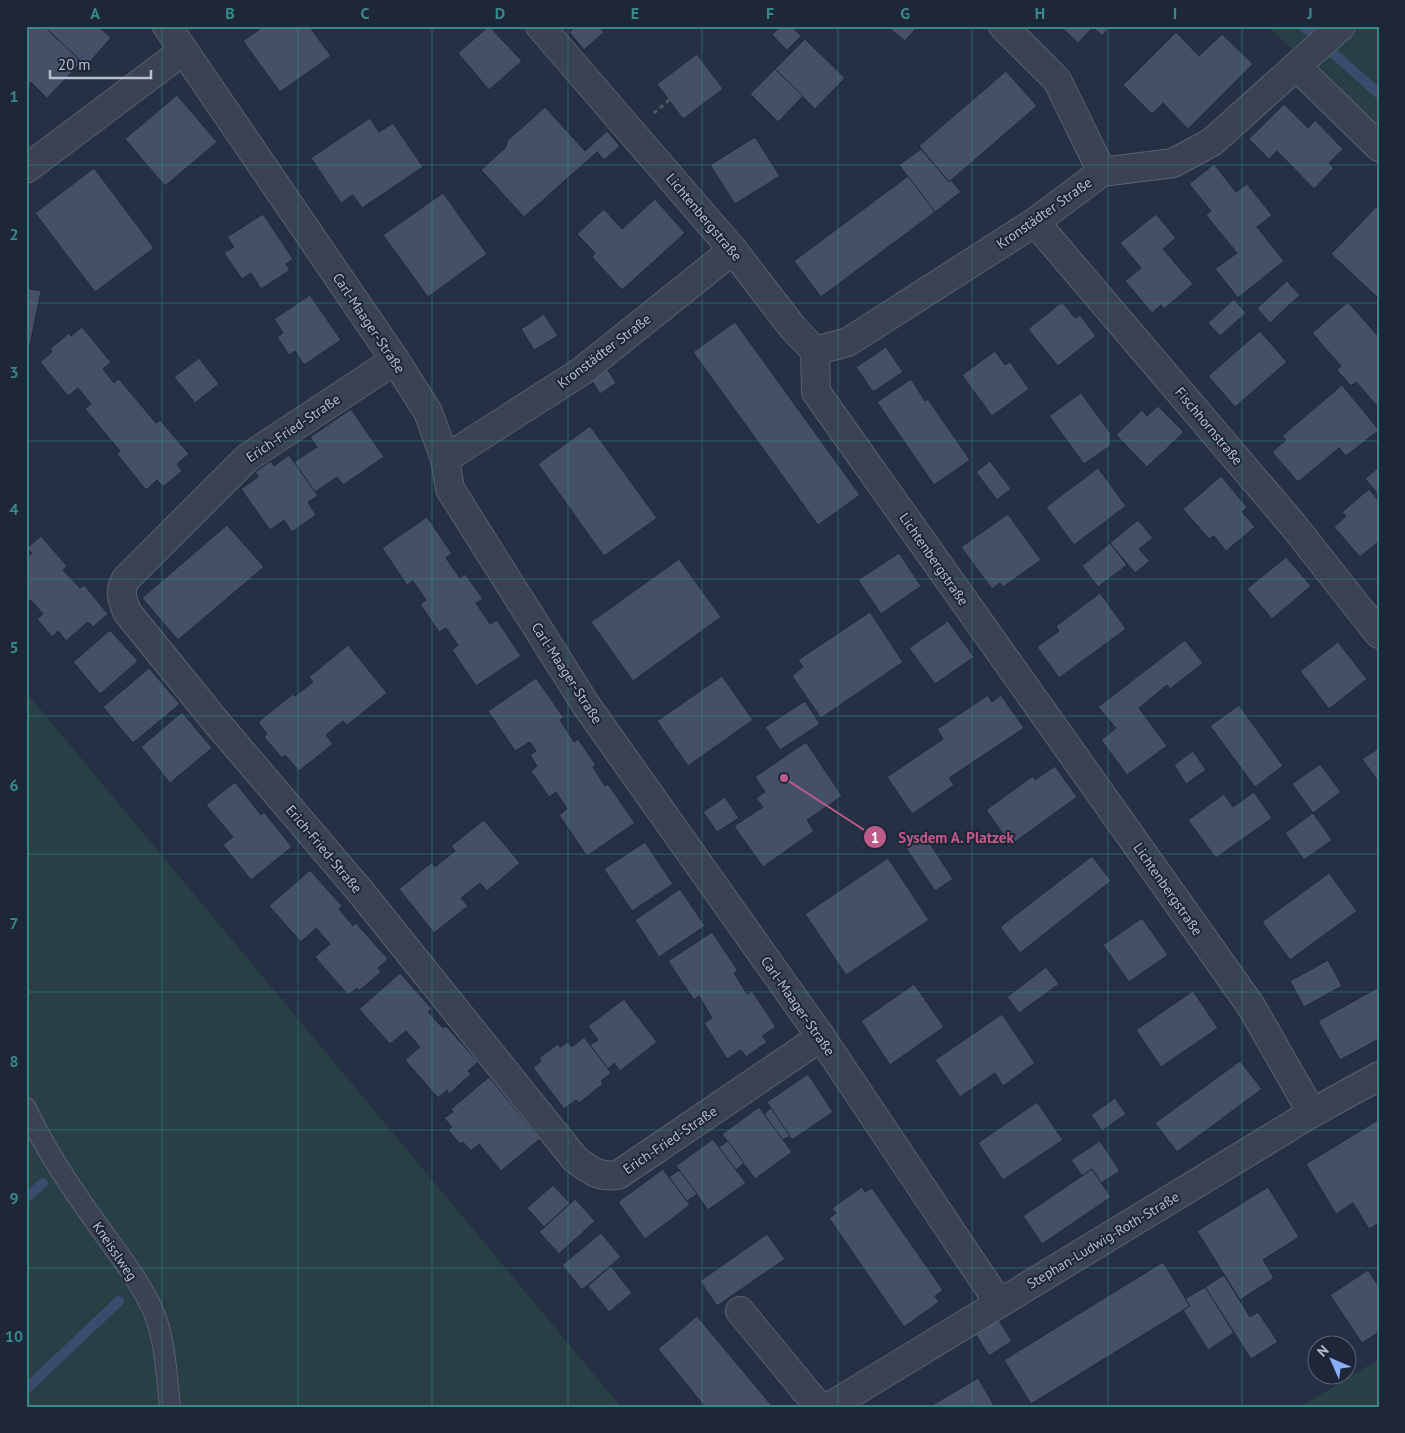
<svg xmlns="http://www.w3.org/2000/svg" width="1405" height="1433" viewBox="0 0 1405 1433" font-family="'PT Sans',sans-serif">
	<rect width="100%" height="100%" fill="#253044"/>
	<g fill="#273f45">
		<polygon points="1267,26 1379,26 1379,129"/>
		<polygon points="26,692 621,1407 26,1407"/>
		<polygon points="1379,1359 1379,1407 1300,1407"/>
	</g>
	<g fill="none" stroke-linecap="round" stroke-linejoin="round">
		<g stroke="#3a4c6d" stroke-width="10">
			<polyline points="1303,26 1379,94"/>
			<polyline points="26,1198 43,1183"/>
			<polyline points="26,1389 119,1301"/>
		</g>
	</g>
	<g fill="#445066" stroke="#21293b">
		<polygon points="26,26 44,26 82,62 47,98 31,82 26,87"/>
		<polygon points="44,26 98,26 111,38 86,66"/>
		<polygon points="264,26 309,26 331,56 280,92 243,41"/>
		<polygon points="489,26 522,61 489,90 458,53"/>
		<polygon points="576,26 598,26 604,32 584,50 569,32"/>
		<polygon points="781,26 791,26 801,36 787,50 772,35"/>
		<polygon points="887,26 918,26 905,41"/>
		<polygon points="1060,26 1111,26 1102,36 1093,27 1078,43"/>
		<polygon points="1176,32 1199,56 1222,34 1253,64 1188,129 1163,103 1152,114 1123,85"/>
		<polygon points="805,39 845,78 815,109 775,69"/>
		<polygon points="697,54 723,89 683,119 657,84"/>
		<polygon points="775,69 803,96 778,122 750,94"/>
		<polygon points="1006,71 1037,106 949,182 919,146"/>
		<polygon points="177,95 217,142 165,186 125,139"/>
		<polygon points="1284,104 1308,128 1315,120 1343,149 1329,163 1334,168 1314,189 1277,151 1269,159 1249,139"/>
		<polygon points="545,107 585,151 607,131 620,146 604,160 597,152 524,217 481,170 506,147 507,141"/>
		<polygon points="370,118 379,132 393,123 423,167 362,208 353,195 341,203 311,158"/>
		<polygon points="755,137 780,176 735,204 710,165"/>
		<polygon points="921,149 949,182 951,180 961,192 935,212 899,165"/>
		<polygon points="1214,164 1236,192 1247,184 1272,215 1257,227 1284,261 1238,298 1215,269 1237,253 1206,215 1211,211 1189,184"/>
		<polygon points="94,168 154,248 95,292 35,213"/>
		<polygon points="908,176 935,212 821,297 794,261"/>
		<polygon points="443,193 487,254 428,297 383,235"/>
		<polygon points="655,199 685,233 622,290 592,257 595,253 577,234 604,209 622,229"/>
		<polygon points="1379,204 1379,295 1377,297 1331,254"/>
		<polygon points="263,214 293,259 286,264 290,270 261,289 251,273 242,279 224,253 234,247 227,237"/>
		<polygon points="1156,214 1176,238 1163,249 1193,284 1164,309 1161,305 1152,313 1125,281 1141,268 1120,243"/>
		<polygon points="1287,281 1300,295 1270,323 1257,308"/>
		<polygon points="26,288 41,291 30,345 26,345"/>
		<polygon points="310,295 341,340 304,365 295,351 289,355 277,337 283,333 274,319"/>
		<polygon points="1234,299 1246,313 1220,336 1208,323"/>
		<polygon points="1062,302 1075,318 1080,315 1096,336 1058,366 1028,329"/>
		<polygon points="1348,302 1379,337 1379,408 1356,382 1351,386 1337,370 1341,366 1312,333"/>
		<polygon points="544,314 558,336 534,350 521,329"/>
		<polygon points="735,322 860,495 818,525 693,352"/>
		<polygon points="82,327 111,362 103,369 114,383 119,379 156,423 160,420 189,454 177,464 182,471 163,487 157,480 146,490 117,454 120,451 85,409 91,404 78,388 68,396 40,362 52,352 50,349 69,333 71,336"/>
		<polygon points="1260,331 1287,362 1235,407 1208,376"/>
		<polygon points="886,347 903,372 873,392 856,367"/>
		<polygon points="995,351 1005,365 1010,362 1029,389 992,416 962,375"/>
		<polygon points="199,358 219,384 195,403 174,377"/>
		<polygon points="606,367 616,383 600,394 590,378"/>
		<polygon points="911,379 925,401 928,399 970,460 934,485 877,402"/>
		<polygon points="1342,385 1379,430 1346,456 1339,448 1298,482 1272,452 1286,440 1282,436"/>
		<polygon points="1081,393 1111,434 1110,446 1084,464 1049,416"/>
		<polygon points="1158,406 1184,432 1147,467 1116,435 1142,410 1147,416"/>
		<polygon points="351,409 384,457 343,485 337,477 315,492 294,462 317,447 310,437"/>
		<polygon points="590,426 657,518 604,556 538,464"/>
		<polygon points="289,455 318,496 308,502 316,515 292,532 284,520 270,530 241,489 258,477 255,472 271,461 274,466"/>
		<polygon points="990,461 1011,489 997,500 976,472"/>
		<polygon points="1379,467 1379,495 1365,479"/>
		<polygon points="1098,468 1126,506 1074,545 1046,507"/>
		<polygon points="1221,476 1247,507 1242,512 1255,527 1226,551 1214,536 1209,539 1183,509"/>
		<polygon points="1369,489 1379,501 1379,541 1360,557 1334,527 1346,516 1342,512"/>
		<polygon points="1008,514 1041,560 1003,587 1000,583 992,589 961,547"/>
		<polygon points="427,517 452,554 446,558 460,578 465,574 483,599 476,603 490,624 497,620 521,656 476,686 452,650 458,645 446,628 439,632 420,604 426,600 413,581 407,585 382,548"/>
		<polygon points="1138,520 1153,538 1139,549 1150,561 1135,573 1110,543"/>
		<polygon points="227,525 264,567 178,640 142,598"/>
		<polygon points="41,536 67,566 63,570 80,588 84,585 108,614 93,627 88,622 66,641 58,631 52,637 37,619 43,614 31,600 26,604 26,558 32,553 27,548"/>
		<polygon points="1110,543 1127,565 1098,587 1082,566"/>
		<polygon points="899,553 921,586 881,614 858,580"/>
		<polygon points="1286,557 1311,586 1272,619 1247,589"/>
		<polygon points="679,559 721,617 633,681 591,622"/>
		<polygon points="1100,593 1126,629 1059,678 1037,647 1059,631 1056,626"/>
		<polygon points="870,612 903,662 821,718 792,676 803,667 798,660"/>
		<polygon points="948,621 974,657 935,684 909,648"/>
		<polygon points="110,630 138,661 100,694 73,662"/>
		<polygon points="1185,640 1203,663 1170,689 1167,685 1139,708 1167,746 1127,775 1101,740 1116,728 1098,707"/>
		<polygon points="1338,642 1367,679 1329,709 1300,671"/>
		<polygon points="348,645 387,693 347,725 343,721 326,735 333,744 299,771 285,755 282,758 264,737 267,734 258,722 293,694 295,696 313,682 309,677"/>
		<polygon points="149,668 180,704 133,743 103,707"/>
		<polygon points="722,676 753,720 688,766 657,721"/>
		<polygon points="536,678 564,718 560,720 574,742 578,739 596,765 593,767 605,786 608,784 635,823 587,856 559,815 567,809 556,792 549,797 531,771 537,766 530,755 536,751 530,742 515,751 488,711"/>
		<polygon points="988,695 992,702 1001,695 1024,728 949,778 954,785 912,814 887,777 943,739 937,729"/>
		<polygon points="805,701 820,724 780,750 765,727"/>
		<polygon points="1239,705 1283,766 1255,787 1210,726"/>
		<polygon points="182,712 212,748 170,783 141,747"/>
		<polygon points="806,742 842,796 807,820 814,831 763,867 734,826 763,807 756,798 765,792 755,777"/>
		<polygon points="1379,748 1379,782 1362,759"/>
		<polygon points="1193,751 1206,770 1186,784 1174,765"/>
		<polygon points="1320,764 1341,792 1313,813 1292,784"/>
		<polygon points="1055,766 1077,797 1011,845 986,810 1033,776 1035,780"/>
		<polygon points="235,782 261,815 264,812 292,847 251,880 223,845 233,837 206,805"/>
		<polygon points="1254,792 1272,818 1216,858 1188,820 1224,794 1233,807"/>
		<polygon points="725,797 739,818 717,832 703,812"/>
		<polygon points="1313,813 1332,840 1304,860 1285,833"/>
		<polygon points="484,820 520,863 487,891 480,883 461,898 468,906 434,933 399,889 432,862 435,867 455,851 451,846"/>
		<polygon points="925,836 953,879 935,891 906,848"/>
		<polygon points="645,842 673,884 632,911 604,869"/>
		<polygon points="1092,856 1111,881 1020,953 1000,927"/>
		<polygon points="888,858 929,920 846,975 805,914"/>
		<polygon points="310,870 342,906 339,909 353,926 356,923 388,959 378,968 381,972 359,991 357,988 348,995 315,957 330,944 316,928 301,942 269,906"/>
		<polygon points="1329,873 1357,911 1290,960 1262,922"/>
		<polygon points="680,889 705,926 659,957 635,920"/>
		<polygon points="1142,918 1168,955 1129,982 1103,945"/>
		<polygon points="712,932 738,971 734,973 747,994 752,991 776,1027 762,1036 767,1042 746,1057 741,1050 727,1059 704,1023 712,1018 699,996 694,1000 668,961"/>
		<polygon points="1328,960 1342,986 1304,1007 1290,981"/>
		<polygon points="1046,967 1059,984 1019,1013 1007,997"/>
		<polygon points="400,973 432,1009 428,1012 443,1028 446,1026 478,1062 468,1071 471,1074 449,1094 447,1090 438,1098 405,1060 420,1047 406,1031 390,1044 359,1009"/>
		<polygon points="914,984 944,1027 890,1065 861,1021"/>
		<polygon points="1379,987 1379,1039 1340,1060 1318,1021"/>
		<polygon points="1193,991 1218,1028 1161,1067 1136,1030"/>
		<polygon points="624,999 657,1042 620,1071 614,1063 608,1069 590,1045 598,1040 588,1026"/>
		<polygon points="1002,1014 1035,1063 1003,1086 995,1073 960,1097 935,1060"/>
		<polygon points="584,1037 611,1073 601,1081 603,1084 579,1103 576,1100 564,1109 533,1068 541,1061 539,1058 558,1044 560,1047 568,1042 572,1047"/>
		<polygon points="1240,1061 1262,1089 1177,1152 1155,1123"/>
		<polygon points="808,1074 833,1112 792,1140 767,1102"/>
		<polygon points="489,1077 540,1139 501,1171 479,1144 471,1151 463,1142 460,1144 448,1130 452,1127 444,1118 453,1112 451,1109"/>
		<polygon points="1115,1098 1126,1114 1102,1131 1091,1115"/>
		<polygon points="1037,1102 1063,1140 1003,1180 978,1143"/>
		<polygon points="759,1107 792,1152 755,1179 722,1134"/>
		<polygon points="771,1108 790,1136 783,1140 764,1114"/>
		<polygon points="1378,1120 1379,1223 1369,1229 1353,1203 1336,1214 1306,1164"/>
		<polygon points="713,1139 746,1183 708,1210 676,1166"/>
		<polygon points="728,1141 744,1163 736,1170 719,1147"/>
		<polygon points="1100,1141 1120,1171 1101,1183 1092,1169 1082,1176 1071,1160"/>
		<polygon points="663,1169 690,1205 645,1239 618,1202"/>
		<polygon points="1092,1169 1111,1197 1042,1244 1023,1216"/>
		<polygon points="679,1170 697,1194 687,1201 669,1177"/>
		<polygon points="553,1185 570,1203 544,1227 527,1208"/>
		<polygon points="862,1187 865,1192 872,1188 943,1290 935,1296 939,1302 904,1327 829,1218 836,1213 832,1208"/>
		<polygon points="1268,1187 1299,1237 1263,1260 1274,1278 1240,1300 1197,1231"/>
		<polygon points="575,1199 595,1221 559,1254 539,1232"/>
		<polygon points="601,1233 621,1257 582,1290 562,1265"/>
		<polygon points="767,1234 785,1259 717,1306 700,1281"/>
		<polygon points="1163,1262 1190,1306 1031,1404 1004,1360"/>
		<polygon points="611,1266 632,1293 609,1312 588,1286"/>
		<polygon points="1368,1270 1379,1287 1379,1332 1362,1343 1330,1295"/>
		<polygon points="1224,1275 1250,1317 1258,1312 1278,1342 1251,1359 1205,1287"/>
		<polygon points="1205,1287 1234,1333 1208,1350 1183,1310 1190,1306 1185,1299"/>
		<polygon points="697,1316 773,1407 705,1407 658,1349"/>
		<polygon points="998,1319 1012,1341 989,1356 975,1333"/>
		<polygon points="978,1378 995,1407 929,1407"/>
	</g>
	<g fill="none" stroke-linecap="round" stroke-linejoin="round">
		<defs>
			<path id="lane" d="M26,1108c18,40 45,80 71,116 19,27 40,53 54,82 15,32 15,67 19,101"/>
			<g id="street">
				<polyline points="167,26 395,360 428,412 445,459 450,489 586,705 821,1037 999,1303"/>
				<polyline points="540,26 733,250 793,328 815,351 816,392 1251,1006 1312,1113"/>
				<polyline points="1003,26 1057,80 1102,172"/>
				<polyline points="1297,67 1379,147"/>
				<polyline points="26,169 183,51"/>
				<polyline points="1035,222 1293,525 1379,634"/>
				<polyline points="815,351 848,342 1035,222 1102,172 1173,163 1212,142 1341,26"/>
				<path d="M395,360l-148,98 -121,121c-7,11 -4,20 1,33l90,111 143,168 215,268c14,11 25,19 43,16l203,-138"/>
				<polyline points="445,459 582,371 733,250"/>
				<polyline points="740,1311 819,1407"/>
				<polyline points="829,1407 1312,1113 1379,1076"/>
			</g>
		</defs>
		<use href="#lane" stroke="#586071" stroke-width="22"/>
		<use href="#street" stroke="#586071" stroke-width="30"/>
		<polyline stroke="#465c61" stroke-width="3" stroke-dasharray="4 4" stroke-linecap="butt" points="654,113 669,100"/>
		<use href="#lane" stroke="#3a4253" stroke-width="20"/>
		<use href="#street" stroke="#3a4253" stroke-width="28"/>
	</g>
	<path fill="none" stroke="#398886" stroke-width="1" stroke-opacity="0.55" d="M162,26v1381M298,26v1381M432,26v1381M568,26v1381M702,26v1381M838,26v1381M972,26v1381M1108,26v1381M1242,26v1381M26,165h1353M26,303h1353M26,441h1353M26,579h1353M26,716h1353M26,854h1353M26,992h1353M26,1130h1353M26,1268h1353"/>
	<g text-anchor="middle" stroke-width="4" stroke-linejoin="round" paint-order="stroke">
		<g font-size="14" fill="#b7becd" stroke="#1e2739">
			<text transform="translate(1044 213) rotate(-35)" y="5">Kronstädter Straße</text>
			<text transform="translate(704 217) rotate(50)" y="5">Lichtenbergstraße</text>
			<text transform="translate(369 323) rotate(56)" y="5">Carl-Maager-Straße</text>
			<text transform="translate(604 351) rotate(-37)" y="5">Kronstädter Straße</text>
			<text transform="translate(1209 426) rotate(50)" y="5">Fischhornstraße</text>
			<text transform="translate(293 428) rotate(-34)" y="5">Erich-Fried-Straße</text>
			<text transform="translate(934 559) rotate(55)" y="5">Lichtenbergstraße</text>
			<text transform="translate(567 673) rotate(57)" y="5">Carl-Maager-Straße</text>
			<text transform="translate(324 849) rotate(50)" y="5">Erich-Fried-Straße</text>
			<text transform="translate(1168 889) rotate(55)" y="5">Lichtenbergstraße</text>
			<text transform="translate(798 1006) rotate(55)" y="5">Carl-Maager-Straße</text>
			<text transform="translate(670 1140) rotate(-34)" y="5">Erich-Fried-Straße</text>
			<text transform="translate(1103 1240) rotate(-31)" y="5">Stephan-Ludwig-Roth-Straße</text>
			<text transform="translate(115 1251) rotate(56)" y="5">Kneisslweg</text>
		</g>
	</g>
	<path fill="none" stroke="#be5a89" stroke-width="2" d="M784 778L875 837"/>
	<g fill="#be5a89" stroke="#1e2739" stroke-width="2">
		<circle cx="784" cy="778" r="5"/>
		<circle cx="875" cy="837" r="12"/>
	</g>
	<g font-size="15" text-anchor="middle" font-weight="bold" fill="#fff">
		<text x="875" y="843">1</text>
	</g>
	<g font-size="15" text-anchor="middle" font-weight="bold" fill="#be5a89" stroke="#1e2739" stroke-width="4" stroke-linejoin="round" paint-order="stroke">
		<text x="956" y="843">Sysdem A. Platzek</text>
	</g>
	<rect width="1405" height="1433" fill="none" stroke="#1e2739" stroke-width="55"/>
	<g transform="translate(1332 1360) rotate(315)"><circle r="24" fill="#1e2739" stroke="#5b6374"/>
	<path d="M0-4L9 19L0 12L-9 19Z" fill="#8caffd"/>
	<text y="-8" font-size="14" font-weight="bold" text-anchor="middle" fill="#b7becd">N</text>
	</g>
	<path d="M50 70v8h101v-8" fill="none" stroke="#b7becd" stroke-width="2.5"/>
	<text x="58" y="70" font-size="15" fill="#b7becd" stroke="#1e2739" stroke-width="4" paint-order="stroke">20 m</text>
	<rect x="28" y="28" width="1350" height="1378" fill="none" stroke="#398886" stroke-width="2"/>
	<g font-size="16" text-anchor="middle" font-weight="bold" fill="#398886">
		<text x="95" y="19">A</text>
		<text x="230" y="19">B</text>
		<text x="365" y="19">C</text>
		<text x="500" y="19">D</text>
		<text x="635" y="19">E</text>
		<text x="770" y="19">F</text>
		<text x="905" y="19">G</text>
		<text x="1040" y="19">H</text>
		<text x="1175" y="19">I</text>
		<text x="1310" y="19">J</text>
		<text x="14" y="102">1</text>
		<text x="14" y="240">2</text>
		<text x="14" y="378">3</text>
		<text x="14" y="515">4</text>
		<text x="14" y="653">5</text>
		<text x="14" y="791">6</text>
		<text x="14" y="929">7</text>
		<text x="14" y="1067">8</text>
		<text x="14" y="1204">9</text>
		<text x="14" y="1342">10</text>
	</g>
</svg>
